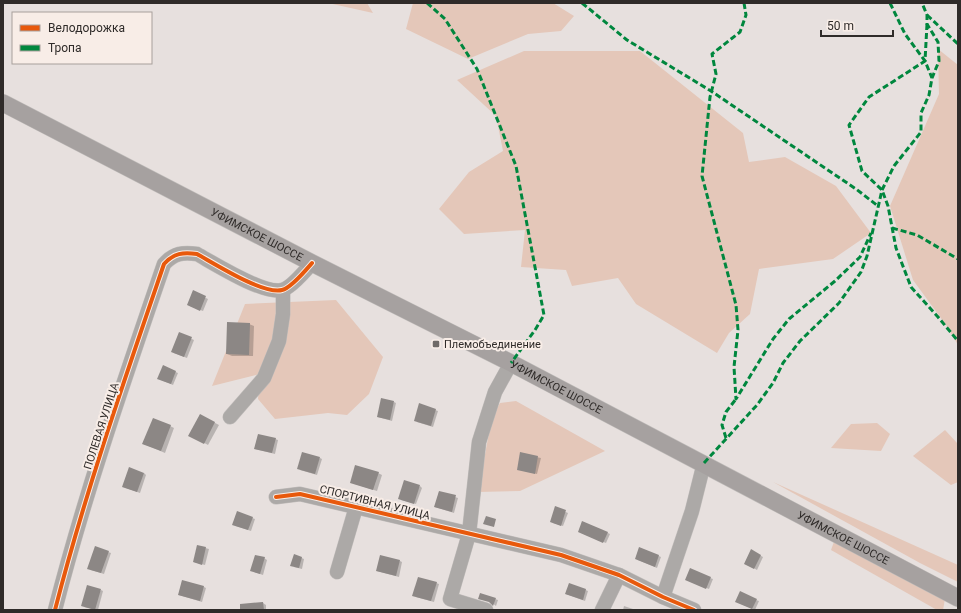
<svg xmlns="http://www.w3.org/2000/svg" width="961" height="613" viewBox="0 0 961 613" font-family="Roboto,sans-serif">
	<rect width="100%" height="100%" fill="#e7e0de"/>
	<g fill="#e4c7b9">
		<polygon points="328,3 367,3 373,13"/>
		<polygon points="413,3 553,3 574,16 561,31 528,34 468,59 406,29"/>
		<polygon points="938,49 958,65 958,345 946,325 913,280 890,206 939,94"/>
		<polygon points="524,51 640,51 743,133 749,162 785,157 836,186 871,233 833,259 759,269 750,314 729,333 717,353 636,304 618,278 572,286 566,270 521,267 525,230 464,234 439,209 469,172 503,151 496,116 457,80"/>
		<polygon points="336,300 383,357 369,394 347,415 328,413 275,419 258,399 260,374 212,386 245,304"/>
		<polygon points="516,401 605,451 520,491 478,492 492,417 500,403"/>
		<polygon points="877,423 890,434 881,451 831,448 851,424"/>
		<polygon points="945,430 958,444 958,482 951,485 913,456"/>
		<polygon points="773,482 958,565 958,582 920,563"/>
		<polygon points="835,539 945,599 943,610 937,610 831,550"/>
	</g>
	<g fill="#0003">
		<polygon points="193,292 208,299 203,311 190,306"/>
		<polygon points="249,324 254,326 253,356 232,356 227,354"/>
		<polygon points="179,333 194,340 187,358 174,353"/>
		<polygon points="163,367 178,373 173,385 161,380"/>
		<polygon points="394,402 396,403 392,421 378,417"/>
		<polygon points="420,405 438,411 433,427 417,422"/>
		<polygon points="200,415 219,425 208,445 190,435"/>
		<polygon points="170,426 174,428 165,453 144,444"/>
		<polygon points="275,439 278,440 275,454 255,449"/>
		<polygon points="521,454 541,458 537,474 518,469"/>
		<polygon points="320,458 322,459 317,475 300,470"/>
		<polygon points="144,473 146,475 140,493 126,488"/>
		<polygon points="378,473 382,475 377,491 355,484"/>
		<polygon points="420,486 422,488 416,504 401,500"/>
		<polygon points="439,492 458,498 454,513 435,507"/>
		<polygon points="556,508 568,513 563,526 553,523"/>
		<polygon points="252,518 255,519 251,531 236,526"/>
		<polygon points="583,522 610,534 606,543 581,533"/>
		<polygon points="198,546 209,549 205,565 194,562"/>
		<polygon points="640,548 661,557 657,568 638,560"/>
		<polygon points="751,551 763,557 757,570 745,563"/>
		<polygon points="108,552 111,553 104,574 91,570"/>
		<polygon points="294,555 304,559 302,569 294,567"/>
		<polygon points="264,558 267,560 263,575 254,572"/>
		<polygon points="400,561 402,562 399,577 377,571"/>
		<polygon points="710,578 713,579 709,589 689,581"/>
		<polygon points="436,583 439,584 434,602 416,597"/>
		<polygon points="570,584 588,591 585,601 566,594"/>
		<polygon points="204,587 206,588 202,602 179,595"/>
		<polygon points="101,590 103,591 98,610 84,607"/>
		<polygon points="495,599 498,600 496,606 491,602"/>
		<polygon points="756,600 759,601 755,610 739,603"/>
		<polygon points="263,603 266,605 266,610 249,610"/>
		<polygon points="624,606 636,610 623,610"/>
	</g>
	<g fill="#8c8785">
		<polygon points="193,290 206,296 200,311 187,305"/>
		<polygon points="227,322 250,323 249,355 226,354"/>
		<polygon points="179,332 192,337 184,357 171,352"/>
		<polygon points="163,365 176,371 171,384 157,379"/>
		<polygon points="381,398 394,401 390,420 377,417"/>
		<polygon points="419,403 436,409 431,426 414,421"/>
		<polygon points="200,414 215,422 204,444 188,436"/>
		<polygon points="153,418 171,425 161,451 142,444"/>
		<polygon points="258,434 276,438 272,453 254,449"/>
		<polygon points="302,452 320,457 315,474 297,469"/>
		<polygon points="520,452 538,456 535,474 517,470"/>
		<polygon points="355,465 379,472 373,490 350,483"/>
		<polygon points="129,467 144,473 137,492 122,487"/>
		<polygon points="404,480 420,485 414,504 398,499"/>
		<polygon points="439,491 456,495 452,512 434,507"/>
		<polygon points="555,506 566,510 561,526 550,522"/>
		<polygon points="237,511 253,517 248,530 232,525"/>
		<polygon points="486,516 496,519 494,527 483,524"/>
		<polygon points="582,521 608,532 603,543 578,532"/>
		<polygon points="197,545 206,547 202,565 193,562"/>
		<polygon points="95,546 109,551 101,573 87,569"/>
		<polygon points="639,547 659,555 655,567 635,559"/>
		<polygon points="751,549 761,555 754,569 744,564"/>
		<polygon points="294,554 302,557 299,568 290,566"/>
		<polygon points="255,555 265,557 260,574 250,571"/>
		<polygon points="380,555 400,560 396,576 376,571"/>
		<polygon points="690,568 711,577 706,589 685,580"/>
		<polygon points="418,577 437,582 431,601 412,596"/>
		<polygon points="182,580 204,586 200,601 178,595"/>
		<polygon points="569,583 586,589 583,600 565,594"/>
		<polygon points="87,585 101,589 95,610 81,606"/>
		<polygon points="740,591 757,599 752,609 735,602"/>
		<polygon points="480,593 496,598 493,606 489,602 478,599"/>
		<polygon points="263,602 264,610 240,610 240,604"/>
	</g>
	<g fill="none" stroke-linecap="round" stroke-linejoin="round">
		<defs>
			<g id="minor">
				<polyline points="230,417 264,378 279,341 283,314 283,290"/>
				<polyline points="276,497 300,494 561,555 619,575 663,597 694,610"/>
				<polyline points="337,572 356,507"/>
				<polyline points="663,597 692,511 704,463"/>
				<path d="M55,610c30,-117 70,-232 109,-346 10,-11 19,-12 33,-10 18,10 67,41 85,36 9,-2 24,-20 30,-27"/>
				<polyline points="486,610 450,599 469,534 479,442 495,392 511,363"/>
				<polyline points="602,610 619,575"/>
			</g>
			<g id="major">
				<path id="s1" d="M3,103l309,160 199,100 447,235"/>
			</g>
		</defs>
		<use href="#minor" stroke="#c1bdbb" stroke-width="15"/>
		<use href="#major" stroke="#c1bdbb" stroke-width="18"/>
		<use href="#minor" stroke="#aca9a7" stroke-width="14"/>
		<use href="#major" stroke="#a6a1a0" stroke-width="17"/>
		<g stroke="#00873e" stroke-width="3" stroke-dasharray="6 3" stroke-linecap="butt">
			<polyline points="427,3 445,19 477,69 516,166 544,315 535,330 511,363"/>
			<polyline points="582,3 627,40 711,91 856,189 878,206"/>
			<polyline points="744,3 746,15 740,32 712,54 716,74 710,97 702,176 736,305 738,330 734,367 736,399 773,339 789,319 835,281 860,257 871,233"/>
			<polyline points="890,3 905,34 925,61 932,78"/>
			<polyline points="927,15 958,44"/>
			<polyline points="927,24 925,61 869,97 849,125 862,171 882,190 888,206 896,248 911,287 938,317 958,341"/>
			<polyline points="892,228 917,235 958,259"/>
			<polyline points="726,438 722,425 726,412 736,399"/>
			<polyline points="704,463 757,405 773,383 783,363 800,341 839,303 861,272 867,256 882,190 894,166 921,132 921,113 929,95 932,78 939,61 938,42 927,24 927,15 922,3"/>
		</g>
		<defs>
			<g id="cycleway">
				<polyline points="276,497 300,494 561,555 619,575 663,597 694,610"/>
				<path d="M55,610c30,-117 70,-232 109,-346 10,-11 19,-12 33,-10 18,10 67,41 85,36 9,-2 24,-20 30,-27"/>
			</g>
		</defs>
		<use href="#cycleway" stroke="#f8ede7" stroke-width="6"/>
		<use href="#cycleway" stroke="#e8590c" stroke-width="4"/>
	</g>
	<rect fill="#6f6a68" stroke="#f8ede7" stroke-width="1.5" x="432" y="340" width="8" height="8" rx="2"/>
	<g text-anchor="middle" stroke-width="4" stroke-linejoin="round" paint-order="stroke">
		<g font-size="11" fill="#2f2b29" stroke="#f8ede7">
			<text dy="4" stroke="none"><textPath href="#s1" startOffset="286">УФИМСКОЕ ШОССЕ</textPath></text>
			<text dy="4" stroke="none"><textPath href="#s1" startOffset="622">УФИМСКОЕ ШОССЕ</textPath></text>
			<text transform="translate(101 426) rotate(-72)" y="4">ПОЛЕВАЯ УЛИЦА</text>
			<text transform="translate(375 502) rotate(14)" y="4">СПОРТИВНАЯ УЛИЦА</text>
			<text dy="4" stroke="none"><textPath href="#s1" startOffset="946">УФИМСКОЕ ШОССЕ</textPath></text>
		</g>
		<g font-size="11" fill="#2f2b29" stroke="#f8ede7" text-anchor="start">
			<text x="444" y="348">Племобъединение</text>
		</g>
	</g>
	<rect width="961" height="613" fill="none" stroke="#2f2b29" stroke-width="8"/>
	<rect x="12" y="12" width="140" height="52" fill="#f8ede7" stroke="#a89f9b"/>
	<rect x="20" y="25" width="20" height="6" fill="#e8590c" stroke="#a89f9b"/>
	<text x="48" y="32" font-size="12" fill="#2f2b29">Велодорожка</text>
	<rect x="20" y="45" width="20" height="6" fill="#00873e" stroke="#a89f9b"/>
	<text x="48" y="52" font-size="12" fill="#2f2b29">Тропа</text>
	<path d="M821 30v6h72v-6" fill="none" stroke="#2f2b29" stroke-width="2"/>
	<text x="827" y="30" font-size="12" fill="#2f2b29" stroke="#f8ede7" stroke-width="3" paint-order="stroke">50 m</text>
</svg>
